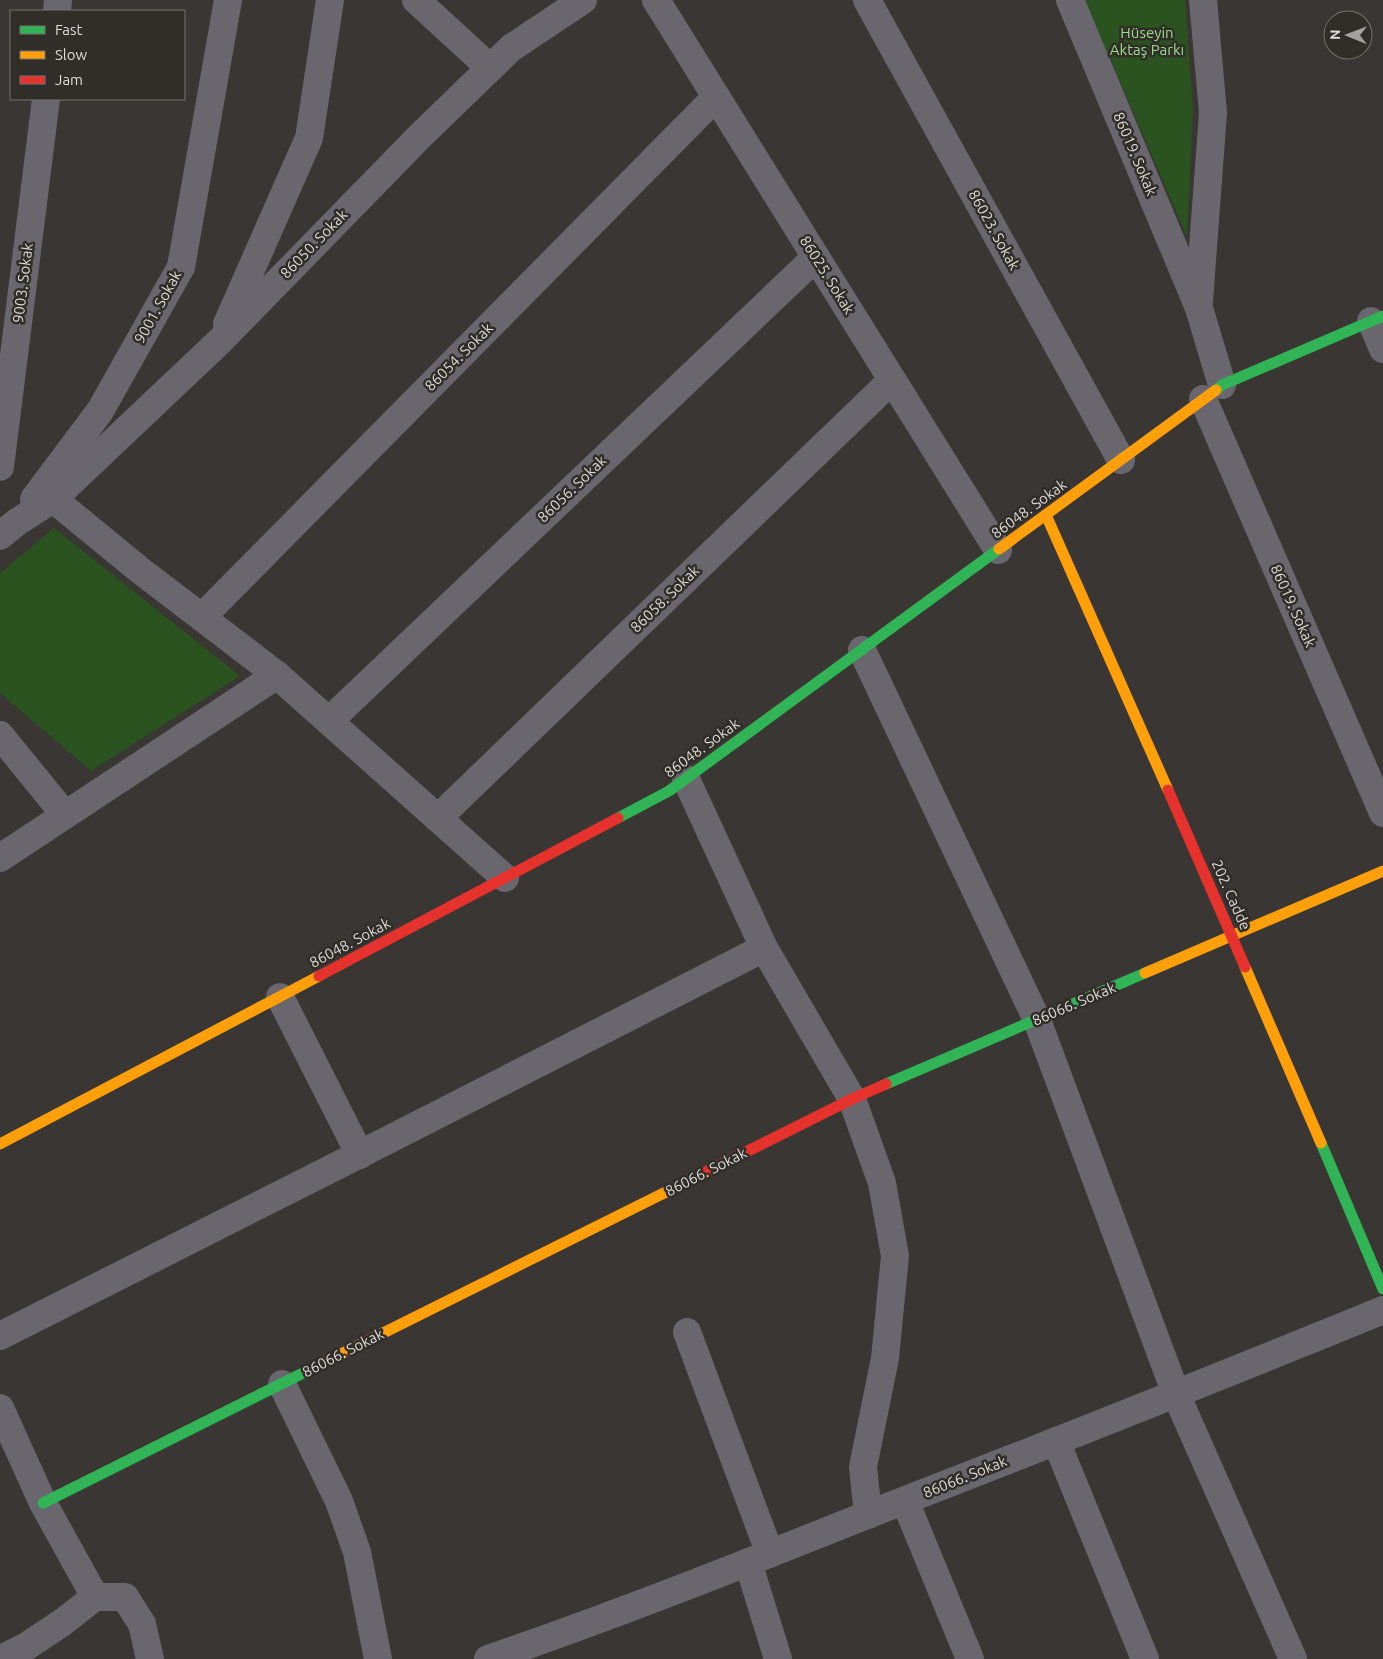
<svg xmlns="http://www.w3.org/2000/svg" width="1383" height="1659" viewBox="0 0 1383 1659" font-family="Ubuntu,sans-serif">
	<rect width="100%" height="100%" fill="#393633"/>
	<g fill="#2a5320">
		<polygon points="1085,0 1185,0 1193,109 1187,237"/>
		<polygon points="54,528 240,676 91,771 0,693 0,573"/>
	</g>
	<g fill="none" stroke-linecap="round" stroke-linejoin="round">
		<g stroke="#69666e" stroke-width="28">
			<polyline points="416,0 490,68"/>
			<polyline points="656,0 998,550"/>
			<polyline points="867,0 1121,460"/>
			<polyline points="1070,0 1199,308 1222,385"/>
			<polyline points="57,11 58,0"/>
			<polyline points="1199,301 1213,113 1203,0"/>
			<polyline points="1371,321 1383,349"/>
			<polyline points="227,324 309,138 330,0"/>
			<polyline points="1203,399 1383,813"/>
			<polyline points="0,467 46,99"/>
			<polyline points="34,499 100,411 181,267 228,0"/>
			<polyline points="53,499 220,341 421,135 511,48 583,0"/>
			<polyline points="0,536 17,522 53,499 141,571 277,675 505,878"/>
			<polyline points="202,617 716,97"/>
			<polyline points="862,650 1037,1020 1176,1394 1293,1659"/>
			<polyline points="329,721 816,257"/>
			<polyline points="0,735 65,815"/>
			<polyline points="686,779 764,948 852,1099 882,1183 895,1256 885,1358 863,1467 868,1515"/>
			<polyline points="438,818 892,380"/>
			<polyline points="0,858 277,675"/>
			<polyline points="280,997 360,1155"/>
			<polyline points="687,1332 770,1554"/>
			<polyline points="0,1336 386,1141 764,948"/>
			<polyline points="282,1384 339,1501 357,1552 378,1659"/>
			<polyline points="0,1408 43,1503 95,1597"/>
			<polyline points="1056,1441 1145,1659"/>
			<polyline points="905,1501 970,1659"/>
			<polyline points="748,1562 778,1659"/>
			<polyline points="1,1659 27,1646 63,1622 95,1597 125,1597 142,1624 150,1659"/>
			<path d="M488,1659c128,-44 254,-94 379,-144 173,-67 345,-135 516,-205"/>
		</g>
		<g stroke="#30b455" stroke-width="11">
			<polyline points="1216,390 1222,385 1383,316"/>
			<polyline points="618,818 669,791 999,549"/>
			<polyline points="886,1084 1145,973"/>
			<polyline points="1321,1143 1383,1289"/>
			<polyline points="43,1503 315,1367"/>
		</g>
		<g stroke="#ff9f0a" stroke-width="11">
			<polyline points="1046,515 1168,790"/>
			<polyline points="999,549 1216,390"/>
			<polyline points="1245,967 1321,1143"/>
			<polyline points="1145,973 1383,871"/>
			<polyline points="0,1144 319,976"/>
			<polyline points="315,1367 682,1184"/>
		</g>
		<g stroke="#e5322d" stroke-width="11">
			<polyline points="1168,790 1245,967"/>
			<polyline points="319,976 618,818"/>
			<polyline points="682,1184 852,1099 886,1084"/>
		</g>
	</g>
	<g text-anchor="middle" stroke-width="5" stroke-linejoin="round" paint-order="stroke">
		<g font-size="15" fill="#98e189" stroke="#312d28">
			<text x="1147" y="38">Hüseyin<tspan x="1147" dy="17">Aktaş Parkı</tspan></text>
		</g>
		<g font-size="15" fill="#dedbd8" stroke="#312d28">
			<text transform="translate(1135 154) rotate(67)" y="5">86019. Sokak</text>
			<text transform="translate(994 230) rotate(61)" y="5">86023. Sokak</text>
			<text transform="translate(314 244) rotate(-46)" y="5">86050. Sokak</text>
			<text transform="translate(827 275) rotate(58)" y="5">86025. Sokak</text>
			<text transform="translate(23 283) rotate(-83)" y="5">9003. Sokak</text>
			<text transform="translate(158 307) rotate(-61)" y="5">9001. Sokak</text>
			<text transform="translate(459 357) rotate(-45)" y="5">86054. Sokak</text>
			<text transform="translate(572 489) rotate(-44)" y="5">86056. Sokak</text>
			<text transform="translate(1029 509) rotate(-36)" y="5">86048. Sokak</text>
			<text transform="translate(665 599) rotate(-44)" y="5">86058. Sokak</text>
			<text transform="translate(1293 606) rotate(66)" y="5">86019. Sokak</text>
			<text transform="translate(702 748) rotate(-36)" y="5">86048. Sokak</text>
			<text transform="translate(1231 895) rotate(66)" y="5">202. Cadde</text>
			<text transform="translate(350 943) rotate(-28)" y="5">86048. Sokak</text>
			<text transform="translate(1074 1004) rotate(-23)" y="5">86066. Sokak</text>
			<text transform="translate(706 1172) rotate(-27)" y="5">86066. Sokak</text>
			<text transform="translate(343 1353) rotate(-27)" y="5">86066. Sokak</text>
			<text transform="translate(965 1477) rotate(-22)" y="5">86066. Sokak</text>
		</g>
	</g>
	<rect x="10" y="10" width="175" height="90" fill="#312d28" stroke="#76736e"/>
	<rect x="20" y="26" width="25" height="8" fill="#30b455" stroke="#76736e"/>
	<text x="55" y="35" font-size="15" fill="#dedbd8">Fast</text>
	<rect x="20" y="51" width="25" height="8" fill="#ff9f0a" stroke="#76736e"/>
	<text x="55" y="60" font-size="15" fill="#dedbd8">Slow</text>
	<rect x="20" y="76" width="25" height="8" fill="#e5322d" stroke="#76736e"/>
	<text x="55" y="85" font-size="15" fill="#dedbd8">Jam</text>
	<g transform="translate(1348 35) rotate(271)"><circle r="24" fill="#312d28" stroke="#76736e"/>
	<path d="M0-4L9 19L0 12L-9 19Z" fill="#a4a19e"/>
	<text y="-8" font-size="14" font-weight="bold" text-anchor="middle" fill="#dedbd8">N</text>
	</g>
</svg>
